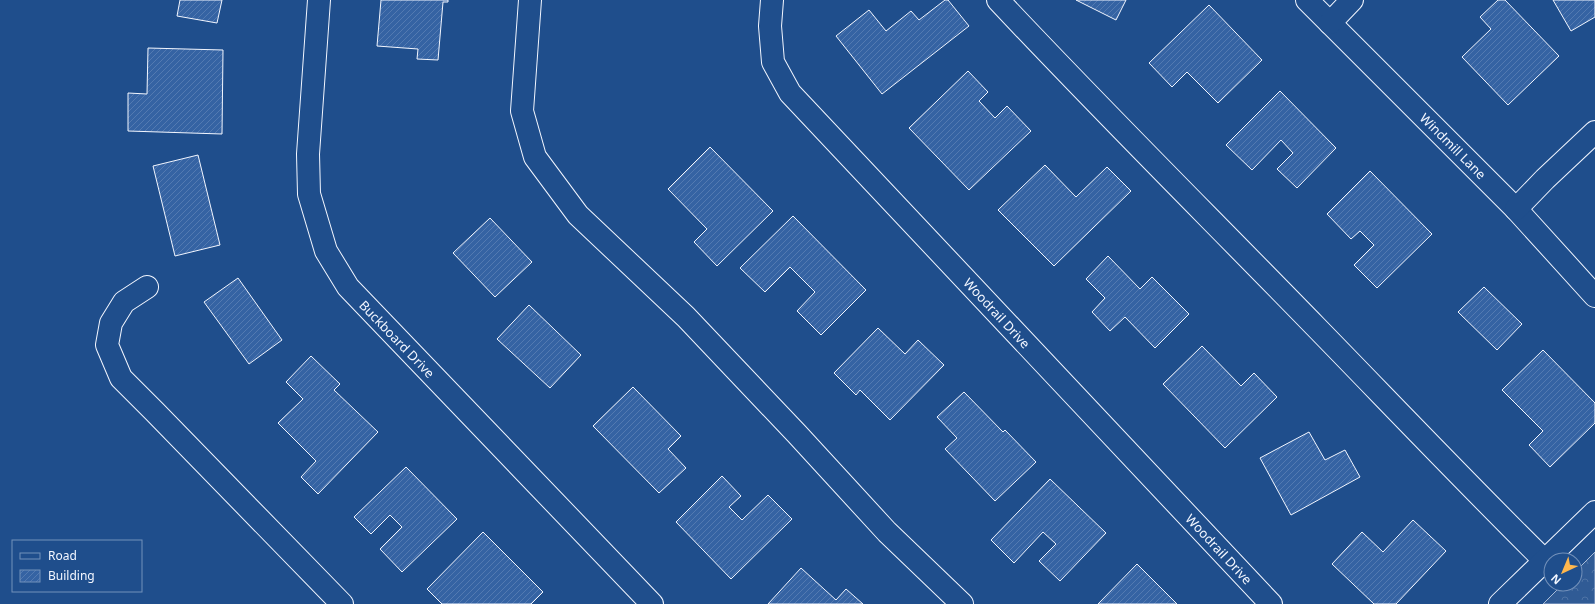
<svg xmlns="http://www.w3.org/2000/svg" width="1595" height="604" viewBox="0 0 1595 604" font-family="'Noto Sans',sans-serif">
	<defs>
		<pattern id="park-crowns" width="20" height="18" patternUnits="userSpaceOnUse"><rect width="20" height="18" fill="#305b95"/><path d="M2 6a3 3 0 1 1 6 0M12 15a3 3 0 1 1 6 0" fill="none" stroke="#4e73a5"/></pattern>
		<pattern id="building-hatch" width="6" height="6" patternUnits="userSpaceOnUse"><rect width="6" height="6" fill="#3563a3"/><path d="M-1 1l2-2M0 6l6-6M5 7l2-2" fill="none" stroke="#537ab1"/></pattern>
	</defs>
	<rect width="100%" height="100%" fill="#1f4e8c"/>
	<polygon fill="url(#park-crowns)" stroke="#a8bbd7" points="1595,552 1595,604 1543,604 1563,584 1575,584 1575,572"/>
	<g fill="url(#building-hatch)" stroke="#f2f6ff">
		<polygon points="180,0 222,0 217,23 177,16"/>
		<polygon points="381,0 448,0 448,2 443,2 438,60 417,59 418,49 377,46"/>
		<polygon points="945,0 948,0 969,26 882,94 836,36 869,10 886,31 911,11 919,20"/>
		<polygon points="1076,0 1126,0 1116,20"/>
		<polygon points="1498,0 1505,0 1559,56 1508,105 1462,57 1491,29 1480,17"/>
		<polygon points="1553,0 1595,0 1595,17 1571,31"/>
		<polygon points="1209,5 1262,60 1218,103 1187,72 1172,87 1149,63"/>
		<polygon points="148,48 223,50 222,134 128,131 128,93 147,94"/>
		<polygon points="968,71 988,92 979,101 995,118 1007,106 1031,131 969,190 909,128"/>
		<polygon points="1280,91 1336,148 1297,188 1277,169 1293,153 1281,140 1252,170 1226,145"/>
		<polygon points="710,147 773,211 717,266 694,242 707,229 668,189"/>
		<polygon points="198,155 220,245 175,256 153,166"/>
		<polygon points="1045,165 1076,197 1107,167 1131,191 1054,266 998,210"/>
		<polygon points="1370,171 1432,234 1377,288 1354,265 1374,245 1360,231 1351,239 1327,214"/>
		<polygon points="793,216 866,290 821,335 797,311 815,292 790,267 765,292 740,268"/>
		<polygon points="490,218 532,262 495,297 453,253"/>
		<polygon points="1108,256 1140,289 1152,277 1189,314 1155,348 1125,317 1110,331 1092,312 1105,298 1086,279"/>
		<polygon points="238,278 282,340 249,364 204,302"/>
		<polygon points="1484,287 1522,324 1497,350 1458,312"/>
		<polygon points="529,305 581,355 550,388 497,339"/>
		<polygon points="878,328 905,354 918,340 944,365 890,420 860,390 856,395 834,373"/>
		<polygon points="1202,346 1241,386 1254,373 1277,397 1225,448 1163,384"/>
		<polygon points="1543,350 1595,403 1595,423 1550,467 1529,445 1543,431 1502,390"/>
		<polygon points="311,356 340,384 334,390 378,432 318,494 301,477 316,461 278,423 303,399 286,382"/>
		<polygon points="633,387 681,436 668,449 686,468 659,493 593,426"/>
		<polygon points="964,392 1003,432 1005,430 1036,462 995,501 945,449 957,438 937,417"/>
		<polygon points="1309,432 1325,460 1345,450 1360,477 1291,515 1260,458"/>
		<polygon points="406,467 457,519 402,572 380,549 402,527 390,515 371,534 354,517"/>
		<polygon points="722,476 741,496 729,507 742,520 768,495 792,519 731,579 676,522"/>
		<polygon points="1050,479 1106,533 1060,581 1039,561 1056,544 1043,532 1014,563 991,540"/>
		<polygon points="1413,520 1446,551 1396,604 1374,604 1332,564 1362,532 1383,552"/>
		<polygon points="483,532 543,592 531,604 442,604 427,589"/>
		<polygon points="1137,564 1177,604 1098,604"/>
		<polygon points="801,568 836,600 846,589 863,604 768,604"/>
	</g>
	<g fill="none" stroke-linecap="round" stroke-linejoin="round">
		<defs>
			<g id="minor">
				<polyline points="319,0 308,154 309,194 326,251 348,287 652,604"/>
				<polyline points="530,0 522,111 535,157 578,215 686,317 797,434 887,532 962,604"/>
				<polyline points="772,0 770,26 773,62 790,93 1271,604"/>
				<path d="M998,0c104,111 212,218 318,327 76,78 151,157 229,234"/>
				<polyline points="1307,0 1516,209 1595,296"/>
				<polyline points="1330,23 1352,0"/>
				<polyline points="1516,209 1545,179 1595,132"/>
				<polyline points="147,287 124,302 111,323 107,345 121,378 155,412 342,604"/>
				<polyline points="1500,604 1595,512"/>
			</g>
		</defs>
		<use href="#minor" stroke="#f2f6ff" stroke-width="24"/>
		<use href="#minor" stroke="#1f4e8c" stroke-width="22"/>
	</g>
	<g text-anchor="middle" stroke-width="3" stroke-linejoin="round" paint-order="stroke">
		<g font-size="13" fill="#f2f6ff" stroke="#1f4e8c">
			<text transform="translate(1453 146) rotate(45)" y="5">Windmill Lane</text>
			<text transform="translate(997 313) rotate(47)" y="5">Woodrail Drive</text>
			<text transform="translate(397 339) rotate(46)" y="5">Buckboard Drive</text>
			<text transform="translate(1219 549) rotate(47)" y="5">Woodrail Drive</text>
		</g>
	</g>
	<rect x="12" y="540" width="130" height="52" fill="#1f4e8c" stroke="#7391ba"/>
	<rect x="20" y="553" width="20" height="6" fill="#1f4e8c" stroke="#7391ba"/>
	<text x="48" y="560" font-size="12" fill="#f2f6ff">Road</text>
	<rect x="20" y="570" width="20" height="12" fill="url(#building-hatch)" stroke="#7391ba"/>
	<text x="48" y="580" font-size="12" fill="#f2f6ff">Building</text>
	<g transform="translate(1563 572) rotate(224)"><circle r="19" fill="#1f4e8c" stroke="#7391ba"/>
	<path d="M0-3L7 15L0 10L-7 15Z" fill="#ffb74d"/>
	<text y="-6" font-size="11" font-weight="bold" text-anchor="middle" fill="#f2f6ff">N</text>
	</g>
</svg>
